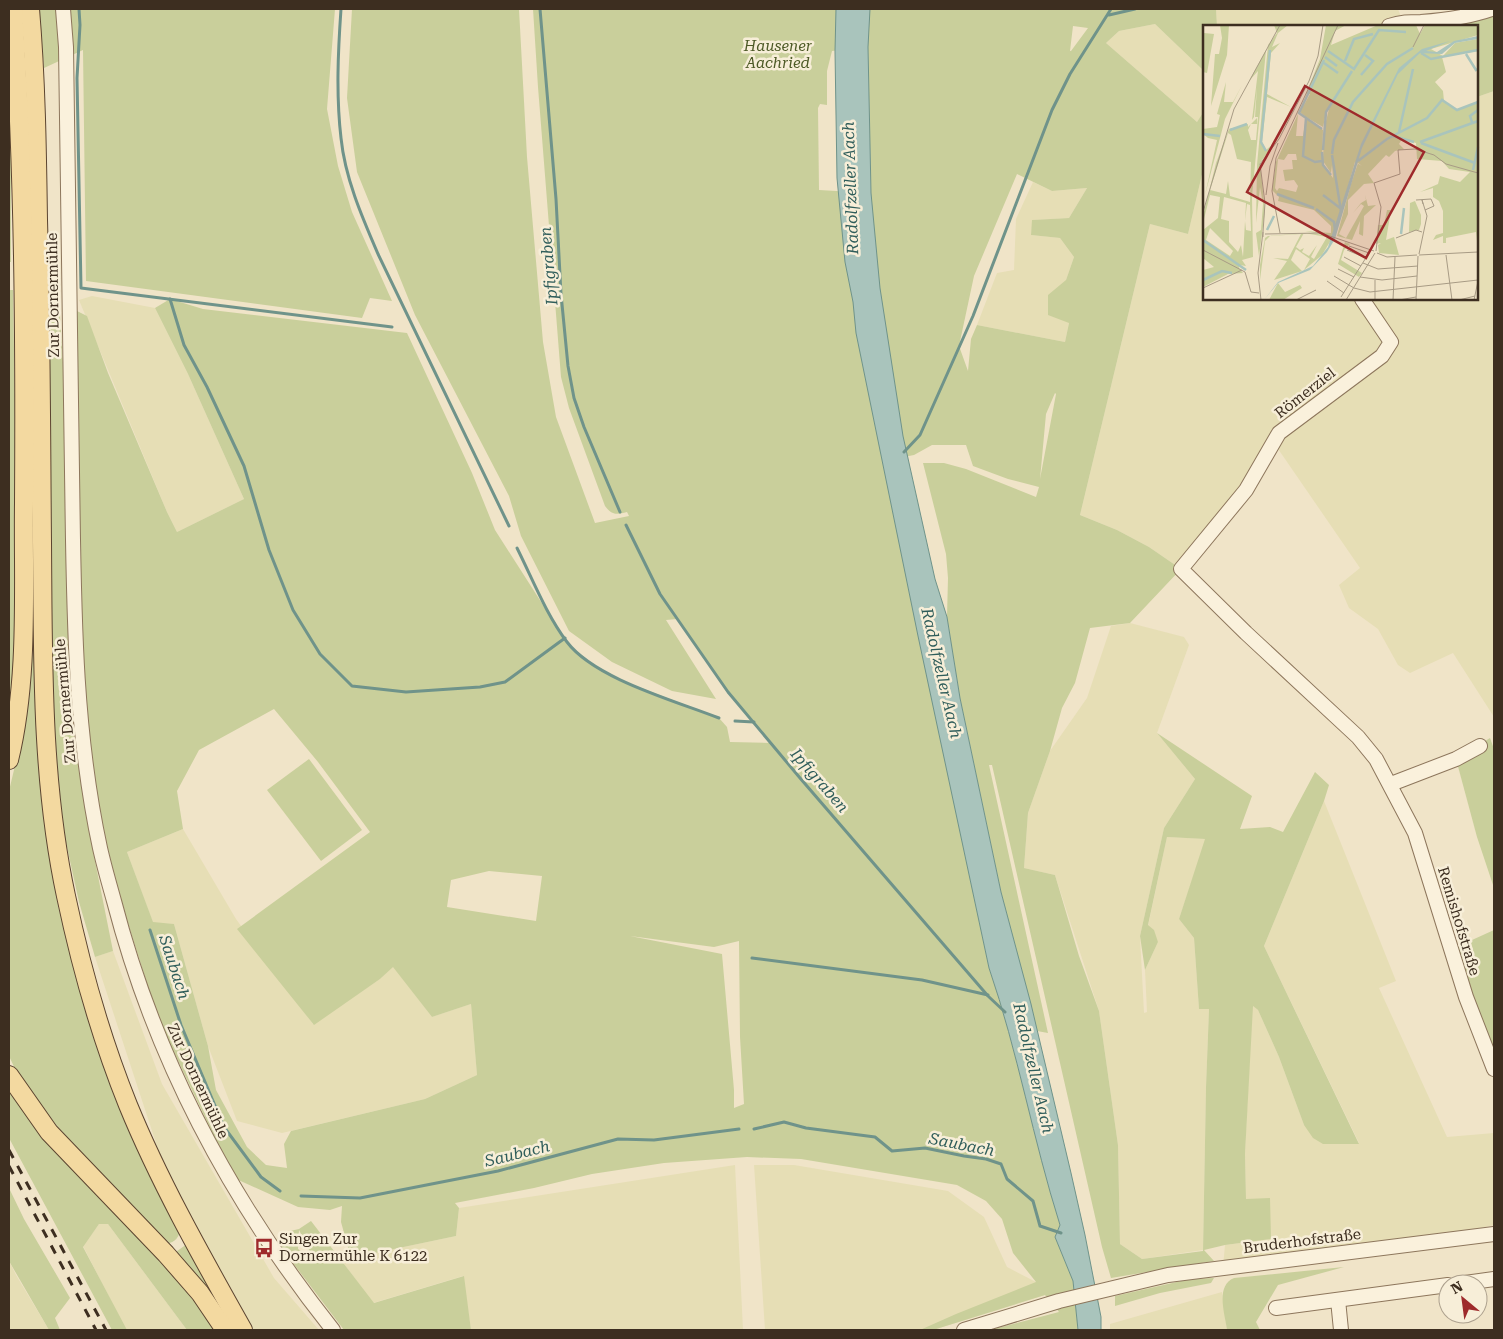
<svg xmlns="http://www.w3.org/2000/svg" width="1503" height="1339" viewBox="0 0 1503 1339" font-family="'Roboto Serif',serif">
	<rect width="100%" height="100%" fill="#f0e4c8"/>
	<g fill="#e6deb5">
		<polygon points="1216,9 1398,9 1403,22 1424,26 1217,26"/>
		<polygon points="1155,24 1204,71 1204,111 1197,122 1106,43 1119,31"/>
		<polygon points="1494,91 1494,717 1453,653 1410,673 1398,665 1378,629 1349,608 1339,585 1360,568 1274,443 1181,569 1149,547 1117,530 1080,515 1150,224 1188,234 1204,166 1204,299 1477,299 1477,97"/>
		<polygon points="1033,182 1052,191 1087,188 1069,218 1033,220 1031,235 1060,238 1074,257 1066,280 1069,323 1065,342 977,325 997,273 1014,270 1016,219"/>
		<polygon points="92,296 155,308 188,374 244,499 177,532 167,512 79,300"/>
		<polygon points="1130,623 1184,637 1189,645 1157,733 1195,779 1164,828 1140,936 1144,1013 1147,1012 1145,970 1158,942 1148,926 1167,837 1206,839 1179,919 1194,938 1199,1009 1209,1008 1206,1087 1203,1250 1142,1259 1120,1244 1118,1145 1099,1011 1055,875 1024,868 1028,813 1050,751 1087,698 1111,626"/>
		<polygon points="1324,801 1396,981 1379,988 1447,1137 1494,1133 1494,1225 1396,1246 1223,1267 1225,1245 1271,1239 1246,1200 1245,1154 1252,1005 1258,1010 1279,1057 1304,1125 1359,1143 1264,946"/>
		<polygon points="183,829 236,919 313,1024 380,979 393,966 432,1017 471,1004 477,1075 425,1099 282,1133 237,1121 208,1046 174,924 153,923 127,852"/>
		<polygon points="113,951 162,1084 274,1278 319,1330 253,1330 129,1107 156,1143 95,957"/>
		<polygon points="735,1165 743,1330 471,1330 463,1276 373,1303 341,1260 456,1236 459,1208"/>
		<polygon points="754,1165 794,1165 948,1191 984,1217 1007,1267 1036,1282 1045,1295 933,1330 765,1330"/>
		<polygon points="99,1224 108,1224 187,1330 126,1330 83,1246"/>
		<polygon points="9,1261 16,1275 49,1330 9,1330"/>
		<polygon points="1222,1292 1227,1330 1110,1330 1110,1324"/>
	</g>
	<g fill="#c9cf9b" fill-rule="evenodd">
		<polygon points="39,9 335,9 327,109 338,166 352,212 392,301 370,298 362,318 86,281 83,50 44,68"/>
		<path d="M352,9h167l8,148 16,185 13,75 39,106 34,-7 -2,-4c-11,3 -15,3 -22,-6l-36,-98 -8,-31 -23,-290 -5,-78h683l1,17h-13v45l-49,-47 -36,7 -13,12 91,79 7,-11v55l-16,68 -38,-10 -70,291 37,15 32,17 32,22 -51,54 -40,5 -15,55 -13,25 -12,43 -22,62 -4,55 31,7 24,81 20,55 19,134 2,99 22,15 61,-8 3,-164 3,-78h-10l-5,-71 -15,-19 26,-80 -38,-2 -19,88 6,5 4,12 -13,28 -5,-34 24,-108 31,-49 -38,-46 95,63 -12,33 30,-2 13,5 32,-60 14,13 -5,16 -60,145 95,198h-36l-10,-6 -9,-13 -25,-68 -21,-47 -5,-4 -8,148 1,45 24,-1 1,41 -46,6 -21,5 10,11 -103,17 -9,-31 -110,-482h-3l59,268 -11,-2 -36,-139 -41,-194 -13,-81 1,-39 -2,-24 -23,-91h21l22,6 70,28 3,-10 -31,-8 -35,-13 -7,-21h-34l-18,10 -31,6 106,507c29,84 44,172 71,257l-5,12 18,44 5,49h-88l69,-18 -14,-17 -112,35h-13l36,-16 80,-32 -23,-29 -11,-34 -16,-18 -29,-16 -156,-26 -54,-2 -83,6 -72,11 -58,14 -79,15 4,5 -3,28 -105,22 -10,-36 1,-16 -12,4 -32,-3 -64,-29 -75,-157 -41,-129 -17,-73 -9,-50 -6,-51 -7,-127 -6,-282 14,7 21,57 59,139 10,20 67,-33 -56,-125 -33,-66 15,-9 33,10 204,24 65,140 23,57 73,114 31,25 32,15 88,34 8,9 3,15 41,1 -43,-52 -51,-72 -11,1 50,79 -44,-8 -60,-29 -43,-31 -48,-95 -12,-40 -94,-181 -58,-143 -10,-74zM1073,26l15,2 -17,23h-1zM868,47l3,146 -52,-3 -1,-82 2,-4 7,1v-34l5,-20zM1017,174l35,17 35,-3 -18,30 -37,2 -1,15 29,3 14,19 -8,23 -18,15v20l21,8 -4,19 -88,-17 -6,14 -3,32 -9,-25 15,-70zM1055,393l1,1 -16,85 6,-65zM274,709l44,53 52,70 -133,97 77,96 66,-46 13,-12 39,50 39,-13 6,71 -52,24 -134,32 -7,13 3,24 -21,-3 -19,-18 -31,-57 -8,-44 -34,-122 -21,-2 -26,-70 56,-23 -6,-38 22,-41zM489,871l53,5 -6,45 -89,-14 4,-27zM630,936l84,11 25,-6 1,96 4,67 -10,4v-18l-12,-136z"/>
		<polygon points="1494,9 1494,91 1477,97 1477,26 1424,26"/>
		<polygon points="9,112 11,140 11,262 9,262"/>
		<polygon points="46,286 58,286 66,409 66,570 72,726 90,836 113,951 95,957 79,902 63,829 54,730 50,619"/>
		<path d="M9,290h4c2,144 9,290 -4,435z"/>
		<path d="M37,622l10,210 12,78 44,149 78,169c-2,9 -5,14 -15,16l-110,-119 -40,-54 -7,-15v-265l13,-55z"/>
		<polygon points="1490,738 1494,749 1494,888 1477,837 1456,759"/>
		<polygon points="309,759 362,830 321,861 267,790"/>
		<polygon points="1494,930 1494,1069 1450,950"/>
		<path d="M9,1086c22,42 59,74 91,108 41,44 81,87 116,136h-29l-79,-106h-9l-16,23 44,83h-15l-103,-192z"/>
		<polygon points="9,1188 24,1219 70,1298 55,1318 60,1330 49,1330 9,1261"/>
		<path d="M311,1221l63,82 90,-27 7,54h-127l-64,-84 10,-15 9,-2zM299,1230l10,20 10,12 -21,-13z"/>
		<polygon points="187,1244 228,1316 173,1254"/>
		<path d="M1344,1267l-66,18 -22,37 4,8h-33c-2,-16 -12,-44 7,-52z"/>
		<polygon points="1214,1278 1211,1283 1160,1293 1115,1306 1115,1296 1190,1279"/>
	</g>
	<path fill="#a9c4bc" stroke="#6f938a" d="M836,9h34l-2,38 3,146 9,95 23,148 32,143 12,38 13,81 41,194 30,112 40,169 14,62 16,82v13h-23l-5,-49 -18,-44 5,-12c-27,-85 -42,-173 -71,-257l-71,-332 -62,-303 -3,-31 -8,-40 -8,-84 -2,-127z"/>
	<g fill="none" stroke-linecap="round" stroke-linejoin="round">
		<g stroke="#6f938a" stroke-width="3">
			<polyline points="79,9 80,25 77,78 81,288 392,327"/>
			<path d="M341,9c-3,43 -5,86 0,129 4,40 21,79 37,116l131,272"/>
			<polyline points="540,9 556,199 561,294 568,366 574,398 584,427 620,512"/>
			<polyline points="1109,15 1135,9"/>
			<polyline points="170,299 184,345 207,387 244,466 269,550 293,610 320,654 352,686 406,692 480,687 505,682 565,638"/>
			<polyline points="904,452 920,435 973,316 1052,110 1070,74 1111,9"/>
			<polyline points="626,525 660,594 728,692 800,778 988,996 1005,1012"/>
			<path d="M517,548c16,32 29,66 50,94 28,37 109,59 152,76"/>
			<polyline points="735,721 754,722"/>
			<polyline points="150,930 181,1025 224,1127 261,1177 280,1191"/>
			<polyline points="752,958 922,980 988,995"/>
			<polyline points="754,1129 784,1122 806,1128 875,1137 892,1151 925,1148 964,1156 986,1159 1001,1164 1007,1179 1033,1201 1040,1226 1061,1233"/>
			<polyline points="301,1196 360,1198 498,1171 618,1139 654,1140 739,1129"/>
		</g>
		<defs>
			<g id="minor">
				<path d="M63,9l3,38c2,142 4,283 6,425 2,127 1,251 28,376 4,18 9,35 14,53 41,158 118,302 219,429"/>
				<path d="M1389,26c12,-4 20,-4 32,-4 24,-2 48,-5 71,-13"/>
				<polyline points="1362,299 1391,342 1382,356 1279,433 1246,490 1181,569 1246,633 1358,737 1376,759 1415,833 1466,997 1494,1069"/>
				<polyline points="1391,784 1456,759 1480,746"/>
				<polyline points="1458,1284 1494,1279"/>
				<polyline points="1338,1300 1341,1330"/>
				<polyline points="1276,1308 1448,1285"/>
				<polyline points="964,1330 1059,1301 1168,1275 1494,1234"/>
			</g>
			<g id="major">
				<path d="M30,9c6,70 7,141 8,211 3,107 3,215 4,322 1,117 -1,238 24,354 15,71 35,142 62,209 32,78 74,152 115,225"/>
				<path d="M9,760c20,-82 14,-172 15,-256 1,-165 0,-330 -11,-495"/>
				<polyline points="9,1075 49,1132 166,1254 200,1293 225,1330"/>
			</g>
		</defs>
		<use href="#minor" stroke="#8d765c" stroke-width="16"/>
		<use href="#major" stroke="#5b4430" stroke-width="20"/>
		<use href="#minor" stroke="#faf1dc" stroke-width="14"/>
		<use href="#major" stroke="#f3d9a0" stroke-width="18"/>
		<g stroke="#3d2e20" stroke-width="3" stroke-dasharray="9 9" stroke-linecap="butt">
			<polyline points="9,1150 106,1330"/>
			<polyline points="9,1166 96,1330"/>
		</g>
	</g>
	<defs>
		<symbol id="bus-bare" viewBox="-9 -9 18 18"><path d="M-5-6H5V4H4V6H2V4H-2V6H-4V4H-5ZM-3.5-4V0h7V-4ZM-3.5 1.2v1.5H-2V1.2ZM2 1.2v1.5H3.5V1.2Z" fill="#9e2a2b" stroke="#f7eed8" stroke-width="2.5" paint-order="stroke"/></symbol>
	</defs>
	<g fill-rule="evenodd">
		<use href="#bus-bare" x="250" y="1234" width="28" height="28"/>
	</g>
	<g text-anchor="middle" stroke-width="5" stroke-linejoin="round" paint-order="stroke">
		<g font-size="15" font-style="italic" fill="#4d5a26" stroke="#f7eed8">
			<text x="778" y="51">Hausener<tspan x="778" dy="17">Aachried</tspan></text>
		</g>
		<g font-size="15" fill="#3d2e20" stroke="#f7eed8">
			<text transform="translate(53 295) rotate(-91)" y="5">Zur Dornermühle</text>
			<text transform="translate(1305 393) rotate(-38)" y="5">Römerziel</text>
			<text transform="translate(65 701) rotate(-95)" y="5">Zur Dornermühle</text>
			<text transform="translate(1459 921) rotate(73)" y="5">Remishofstraße</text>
			<text transform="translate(198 1081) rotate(65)" y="5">Zur Dornermühle</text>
			<text transform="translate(1302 1241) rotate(-7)" y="5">Bruderhofstraße</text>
		</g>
		<g font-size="15" fill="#3d2e20" stroke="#f7eed8" text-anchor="start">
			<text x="279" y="1244">Singen Zur<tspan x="279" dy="17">Dornermühle K 6122</tspan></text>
		</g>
		<g font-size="16" font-style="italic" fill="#2f5d5a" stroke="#f7eed8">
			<text transform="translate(850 188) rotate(-92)" y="6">Radolfzeller Aach</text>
			<text transform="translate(548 266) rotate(-95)" y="6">Ipfigraben</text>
			<text transform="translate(942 673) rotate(77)" y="6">Radolfzeller Aach</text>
			<text transform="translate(820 780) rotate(49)" y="6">Ipfigraben</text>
			<text transform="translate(175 967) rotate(72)" y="6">Saubach</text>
			<text transform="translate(1034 1068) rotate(77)" y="6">Radolfzeller Aach</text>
			<text transform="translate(962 1144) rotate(11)" y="6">Saubach</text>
			<text transform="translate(517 1153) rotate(-14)" y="6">Saubach</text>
		</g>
	</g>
	<g transform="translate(1203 25)">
		<rect width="275" height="275" fill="#f0e4c8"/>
		<path d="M0,0l1,8 10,1 -7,39 -4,-1zM17,0h9l-2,30 -16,51 4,-52h4l3,-16zM71,0h14l-10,8 -6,14 8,-4 -9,10 -4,41 24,13 -24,-10 -5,45 4,8 8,-7 17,-35 3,2 -17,30 -17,23 5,48 -6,45 -3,-23 5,-3 2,-26 -3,-17 -4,36 1,-58 11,-120 9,-12zM123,0h20l-11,6 -4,14 47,-20h38l4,9 5,-9h53v10l-47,14 12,7 12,-13 23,-4v12l-36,6 4,15 -11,10 8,9 1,10 13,9 21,-8v148l-2,-18 -30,6v5h-3v-7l-10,4 3,-5 7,-2v-22l-4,-10 -6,-4v-9l-13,4 18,-8 2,-8 20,6 10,-10 -21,-3 -7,-8 -25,-2 -1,-16 -14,-4 -3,5 5,5 -9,2 -6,6 -3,-2 -18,19 6,9 -10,1 -16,16v14l-9,20 7,4 18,-32 -3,-2 -8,9 8,-10 5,-3 -1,-5 3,11 8,-1 -12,11 -1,20 -4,-2 1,-13 -8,19 -15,-4 14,-52 7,-21 4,3 -7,-4 -21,73 -12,20 -18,15 6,-11 -14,-10 -5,11 11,11 -28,9 13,-19 -14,-3 15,1 13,-25 -31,2 -5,5 -5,39v-15l5,-27 3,-2 42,-3 22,3 -27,-5 26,2v-7l-17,-16 -36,-9 1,-4 -7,-7 4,-28 22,-48 -2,22h7l3,-19 -6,-5 10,-18h-4l14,-35zM141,58l-15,26 -5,20 -1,32 8,12 1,-8 1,13 -11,-16 1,-32 -17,-13 17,10 4,-18zM85,129h8l1,6h-5l1,9 -10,1 2,11 9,-1 4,6 -2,6 -17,-4 -2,3 -2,-3 3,-29 6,1zM101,208l23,4 -13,22 -3,-2 6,-12 -8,11 -7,-4 2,-4 -4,2 -4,-3zM63,25l-14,146 1,61 -11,3 4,6 -6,-1 -1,3 4,5 -15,1 -25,13v-17l11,-3 -11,-9v-28l15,-12 2,-21 -10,-2 -7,28v-7l13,-53 13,-34 19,-5v3l9,-9v6h-6l-3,6 3,10h5l2,-23h-3l2,-30 -3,30 -2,3 6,-49 -9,10zM25,108l3,2 6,24 14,3 -1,40 -20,-6 -2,-15 -2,13 -16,-4zM21,172l22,6 -1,18 2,-17 3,1 1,26 -5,-1 -1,-9 -2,36 -2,-12 -3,7 -9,-10v-21l-8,-2zM7,203l23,23 -3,5 -24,-16zM23,57l-2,20h9l9,-17 -17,34 -20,76 12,-55 -9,-2 -5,-4v-5l14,-2 3,-12 -3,-1zM212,176l6,14v9l-2,6 -10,2 1,-29zM184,185h4l-5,30 8,-3 5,18 -20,-2 -1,-8 3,-2 -5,1 2,-19h6zM142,217l5,2 -6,6 -3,10 21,13 -3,4 -21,-13zM75,258l7,9 15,-7 2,3 -19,12h-14z" fill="#c9cf9b" fill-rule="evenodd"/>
		<path d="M275,11v3l-23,4 -13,11 -22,-1 -22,21 -36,74 -27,91 -8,13 -17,18 -32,13 -14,17 14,-18 35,-16 15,-19 33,-103 38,-76 23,-19 28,-8 -24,10 11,1 17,-11z" fill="#a9c4bc"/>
		<path fill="none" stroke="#a9c4bc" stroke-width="2.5" d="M125,26l26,18 25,-39 27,2M218,28l10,6 47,-9M263,29l10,16 2,-1M122,32l12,9M142,36l9,-22 19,-5M121,38l14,10M158,50l12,-14 -8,-6M103,93l-3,38 12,6 7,-1M269,97l-2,-6 8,-6M119,104l-23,-16 25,-53M27,105l17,-6M196,107l14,-63M0,109l17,2M190,111l21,6M217,117l58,-21M218,118l54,20M120,125l3,-38 26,-41M63,126l-5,-9 9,-92M119,127l1,13 8,10M129,129l2,-14 19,-38 34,-38 26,-16M129,130l9,56M155,136l29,-22 40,-21 15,-18 15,10 21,-8M270,145l5,-23M74,169l37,14M120,170l17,13M113,184l18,13 1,8M64,205l7,-14M198,209l3,-26M0,215l43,30M0,255l19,-9 10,2"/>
		<path fill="none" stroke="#a89b85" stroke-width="1" d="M210,22l11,-22M63,170l4,-29 8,-23M213,175l15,-1 3,7 -9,4M0,187l31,-103 46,-84M60,207l2,-29 -5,-39 19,-25 30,-58 9,-25 5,-31M77,208l-8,-42 4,-33 62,-133M62,209l56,-1 53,18M193,213l20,-8 6,2M0,225l42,22 6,20 8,1M144,225l19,8M173,226l5,-44 -7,-24 26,-9 -2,-24 17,-1 19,6 12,9 32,9M174,228l10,4 30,-2M216,229l8,-38 -5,-16 1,4M216,230l59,-3M243,230l6,45M141,232l17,9M160,238l15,6 40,-3M135,244l16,8M131,251l20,12 16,4 108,-12M157,252l22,3 35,-4M124,256l17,12M0,263l39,-18M138,272l28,-44 -20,-7M58,275l-3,-27 5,-41v5M93,275l20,-10M143,275l29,-47M172,275v-20M190,275l2,-43M196,275l17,-3M213,275l2,-44M256,275l16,-4M271,275l4,-19"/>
		<path fill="#9e2a2b" fill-opacity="0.15" stroke="#9e2a2b" stroke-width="2.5" d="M102,61l119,66 -58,106 -119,-66z"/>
		<rect width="275" height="275" fill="none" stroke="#3d2e20" stroke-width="2.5"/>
	</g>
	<rect width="1503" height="1339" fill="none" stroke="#3d2e20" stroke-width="20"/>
	<g transform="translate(1463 1299) rotate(331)"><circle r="24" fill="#f7eed8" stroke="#ada18e"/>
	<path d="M0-4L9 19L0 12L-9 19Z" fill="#9e2a2b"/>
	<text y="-8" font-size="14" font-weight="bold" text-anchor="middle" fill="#3d2e20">N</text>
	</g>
</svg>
